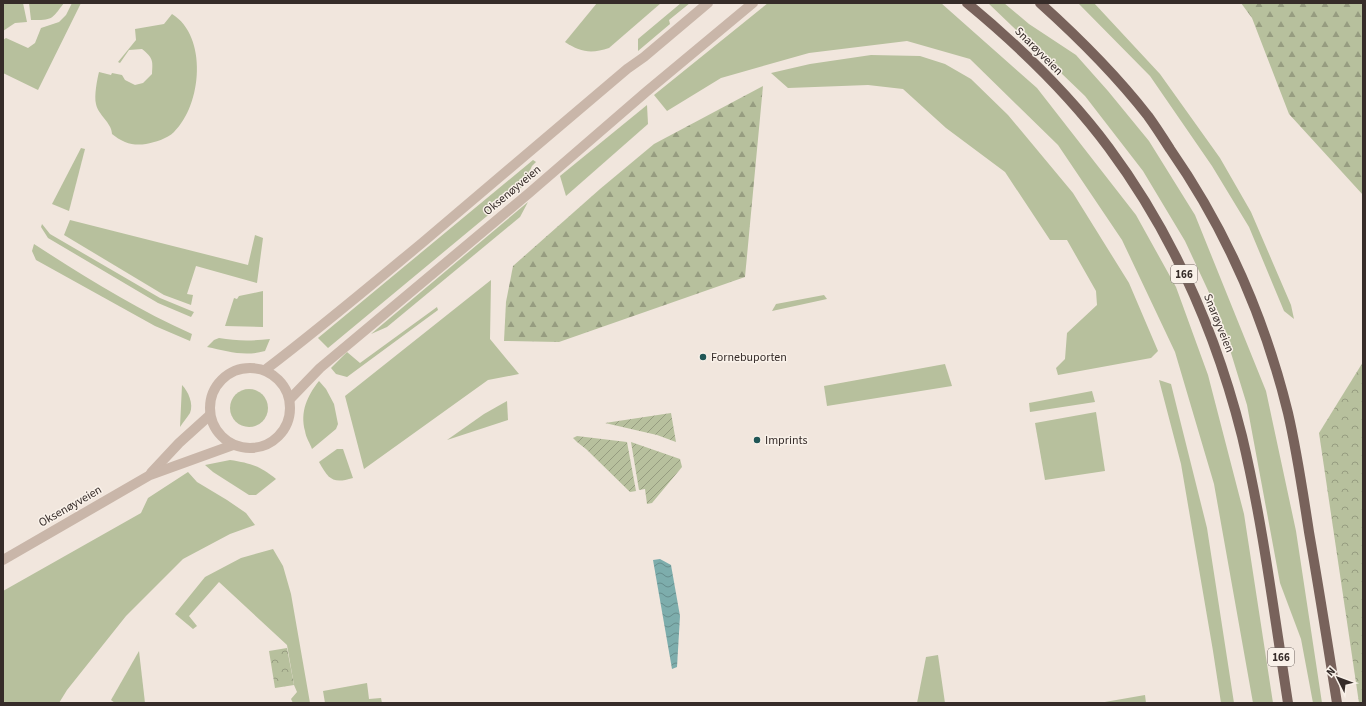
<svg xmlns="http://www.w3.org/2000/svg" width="1366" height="706" viewBox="0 0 1366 706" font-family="'Source Sans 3',sans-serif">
	<defs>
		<pattern id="forest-firs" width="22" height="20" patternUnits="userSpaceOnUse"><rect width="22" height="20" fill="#b7c09d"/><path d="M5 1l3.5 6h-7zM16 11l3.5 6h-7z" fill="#969c80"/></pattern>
		<pattern id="park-crowns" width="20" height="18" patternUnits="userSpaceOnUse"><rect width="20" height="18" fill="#b7c09d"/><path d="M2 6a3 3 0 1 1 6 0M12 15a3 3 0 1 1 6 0" fill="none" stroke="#969c80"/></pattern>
		<pattern id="garden-furrows" width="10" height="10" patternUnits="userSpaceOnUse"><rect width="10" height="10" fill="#b7c09d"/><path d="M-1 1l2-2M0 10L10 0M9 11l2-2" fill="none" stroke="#969c80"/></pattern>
		<pattern id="water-waves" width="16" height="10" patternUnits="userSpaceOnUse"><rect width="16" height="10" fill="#7dadac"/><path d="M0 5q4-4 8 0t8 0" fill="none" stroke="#678d8c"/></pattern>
	</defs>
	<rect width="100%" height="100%" fill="#f1e6dd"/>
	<g fill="#b7c09d">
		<polygon points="3,3 23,3 27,22 15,23 3,31"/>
		<path d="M29,3h35c-13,17 -11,17 -33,17z"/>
		<polygon points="72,3 81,3 38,90 3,73 3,40 6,38 28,48 35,43 41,28 59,22 66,15"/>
		<path d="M597,3h64l-52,45c-18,6 -29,4 -44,-6z"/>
		<polygon points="681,3 690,3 669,20 670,24 638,51 638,39"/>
		<polygon points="768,3 941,3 1037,88 1136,215 1176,287 1208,375 1244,514 1273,703 1253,703 1214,484 1175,352 1122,240 1058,145 970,59 907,41 809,53 721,78 667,111 654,95"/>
		<polygon points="988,3 1004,3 1029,24 1076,55 1108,91 1149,141 1195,215 1266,391 1296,531 1322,703 1313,703 1301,639 1280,583 1247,405 1219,314 1185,241 1143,171 1085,96"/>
		<polygon points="1078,3 1094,3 1160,74 1220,158 1251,212 1291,305 1294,319 1284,311 1249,227 1212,166 1150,76"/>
		<path d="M172,14c36,22 30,91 2,118 -7,7 -19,10 -28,12 -7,1 -14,1 -21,-2 -5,-2 -9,-5 -13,-8 0,-11 -14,-19 -16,-30 -2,-8 1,-24 3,-32l12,3 1,-2 10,2 3,5 10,5 8,-2 9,-9c1,-14 1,-16 -10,-25l-13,1 -9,13 -2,-1 18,-22 -1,-11 29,-5z"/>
		<polygon points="871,55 920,56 945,64 971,79 1008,115 1073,193 1129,283 1158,351 1151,358 1058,375 1056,368 1065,359 1067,333 1097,305 1096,291 1067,240 1050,240 1005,172 946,128 903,89 868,85 788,88 771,73 810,64"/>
		<polygon points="647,105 648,124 566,196 560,176"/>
		<polygon points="81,148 85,149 69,211 52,204"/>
		<polygon points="533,160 536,162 532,166 522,187 328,348 318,338"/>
		<polygon points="528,202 520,217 387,327 371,334"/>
		<polygon points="70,220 248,265 255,235 263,238 257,283 196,266 187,294 193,295 191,305 164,295 64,235"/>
		<polygon points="42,224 50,234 160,298 194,312 191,317 158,303 48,238 41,227"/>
		<path d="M34,244c51,33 102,65 158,90l-2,7 -35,-15 -119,-66 -4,-9z"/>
		<polygon points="491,280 490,339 519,374 488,380 364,469 345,396"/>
		<polygon points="263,291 263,327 225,326 234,298 237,299 239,296"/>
		<polygon points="824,295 827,299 772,311 776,304"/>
		<polygon points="437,307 438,310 347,377 336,374 331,368 347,352 360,363"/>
		<path d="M219,338c17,3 33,3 51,1l-5,12c-21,6 -38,0 -58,-4l7,-7z"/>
		<polygon points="945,364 952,386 827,406 824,386"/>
		<polygon points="1159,380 1171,384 1207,528 1234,703 1221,703 1213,651 1181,464"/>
		<path d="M319,381l7,8 8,15 4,20 -2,5 -24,20c-2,-6 -6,-11 -7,-18 -5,-19 2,-35 14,-50z"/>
		<path d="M182,385c6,6 12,19 8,28 -3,5 -7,9 -10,14z"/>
		<circle cx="249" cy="408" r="19"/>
		<polygon points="1092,391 1095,402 1030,412 1029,403"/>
		<polygon points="507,401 508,420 447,440 484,414"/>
		<polygon points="1096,412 1105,471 1045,480 1035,423"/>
		<path d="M337,449h6l10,29c-20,6 -24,2 -34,-16z"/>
		<path d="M230,460c20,3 30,6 46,19l-20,16h-7l-36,-23 -8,-7z"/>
		<polygon points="188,472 197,482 227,500 246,513 255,525 230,534 183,559 126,616 67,690 59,703 3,703 3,591 141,513 148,498"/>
		<polygon points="273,549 283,566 291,594 310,703 293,703 291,699 297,692 294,685 287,645 219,582 189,616 197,626 193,629 175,614 205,577 241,558"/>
		<polygon points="139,651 145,703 115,703 111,700"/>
		<polygon points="938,655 945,703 917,703 926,657"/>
		<polygon points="367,683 369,699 381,698 382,703 325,703 323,691"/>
		<polygon points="1145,695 1146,703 1099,703"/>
	</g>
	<g fill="url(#forest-firs)">
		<polygon points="1241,3 1363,3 1363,195 1289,114 1252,18"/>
		<polygon points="763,86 745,277 559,342 504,341 506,302 513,266 600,189 654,144"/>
	</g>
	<g fill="url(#park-crowns)">
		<polygon points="1363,362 1363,703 1359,703 1319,433"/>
		<polygon points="287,648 294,685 275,688 269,651"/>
	</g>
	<g fill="url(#garden-furrows)">
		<polygon points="671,413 676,442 657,435 605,423"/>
		<polygon points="577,436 627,442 636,491 630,492 586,449 577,442 573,438"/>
		<polygon points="631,442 680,459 682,467 652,503 647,504 645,489 639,490"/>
	</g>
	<polygon fill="url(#water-waves)" points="660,559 671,565 680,616 677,667 672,669 653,560"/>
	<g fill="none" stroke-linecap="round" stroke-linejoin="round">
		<g stroke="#c9b6a9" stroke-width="10">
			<circle cx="250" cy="408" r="40"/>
			<path d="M265,370c54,-41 105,-84 157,-127 69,-58 137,-116 205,-174l17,-12 64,-54"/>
			<polyline points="290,399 320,368 528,194 646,92 753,3"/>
			<polyline points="151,473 179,443 210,415"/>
			<polyline points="3,560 150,475 233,445"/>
		</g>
		<g stroke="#78625b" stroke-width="10">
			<path d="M967,3c52,43 102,91 142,145 63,85 107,185 133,288 21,88 32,178 46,267"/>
			<path d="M1040,3c39,35 76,72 108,113 8,11 15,22 22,33 55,79 95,170 118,264 9,39 15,80 21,119 10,57 19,114 28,171"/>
		</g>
	</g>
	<g fill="#205656" stroke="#f9f1e9" stroke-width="1.5">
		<circle cx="703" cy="357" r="4"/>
		<circle cx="757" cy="440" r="4"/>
	</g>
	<g text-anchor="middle" stroke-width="3" stroke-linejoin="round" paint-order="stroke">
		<g fill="#f9f1e9" stroke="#706763" stroke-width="1">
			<rect x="1171" y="265" width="26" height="18" rx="3"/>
			<rect x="1268" y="648" width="26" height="18" rx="3"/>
		</g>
		<g font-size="11" font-weight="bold" fill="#362c29">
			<text x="1184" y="278">166</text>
			<text x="1281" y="661">166</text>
		</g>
		<g font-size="12" fill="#362c29" stroke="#f9f1e9">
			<text transform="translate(1039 51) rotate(45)" y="4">Snarøyveien</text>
			<text transform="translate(512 190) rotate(-40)" y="4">Oksenøyveien</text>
			<text transform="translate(1219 323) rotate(68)" y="4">Snarøyveien</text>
			<text transform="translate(70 506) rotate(-30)" y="4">Oksenøyveien</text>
		</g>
		<g font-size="12" fill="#362c29" stroke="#f9f1e9" text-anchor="start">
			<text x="711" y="361">Fornebuporten</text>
			<text x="765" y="444">Imprints</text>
		</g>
	</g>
	<rect width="1366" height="706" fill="none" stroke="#362c29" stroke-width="8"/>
	<g transform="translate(1338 678) rotate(312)" stroke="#f9f1e9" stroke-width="3" paint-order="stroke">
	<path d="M0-3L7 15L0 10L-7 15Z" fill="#362c29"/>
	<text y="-6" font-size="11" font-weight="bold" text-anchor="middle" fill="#362c29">N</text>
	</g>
</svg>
